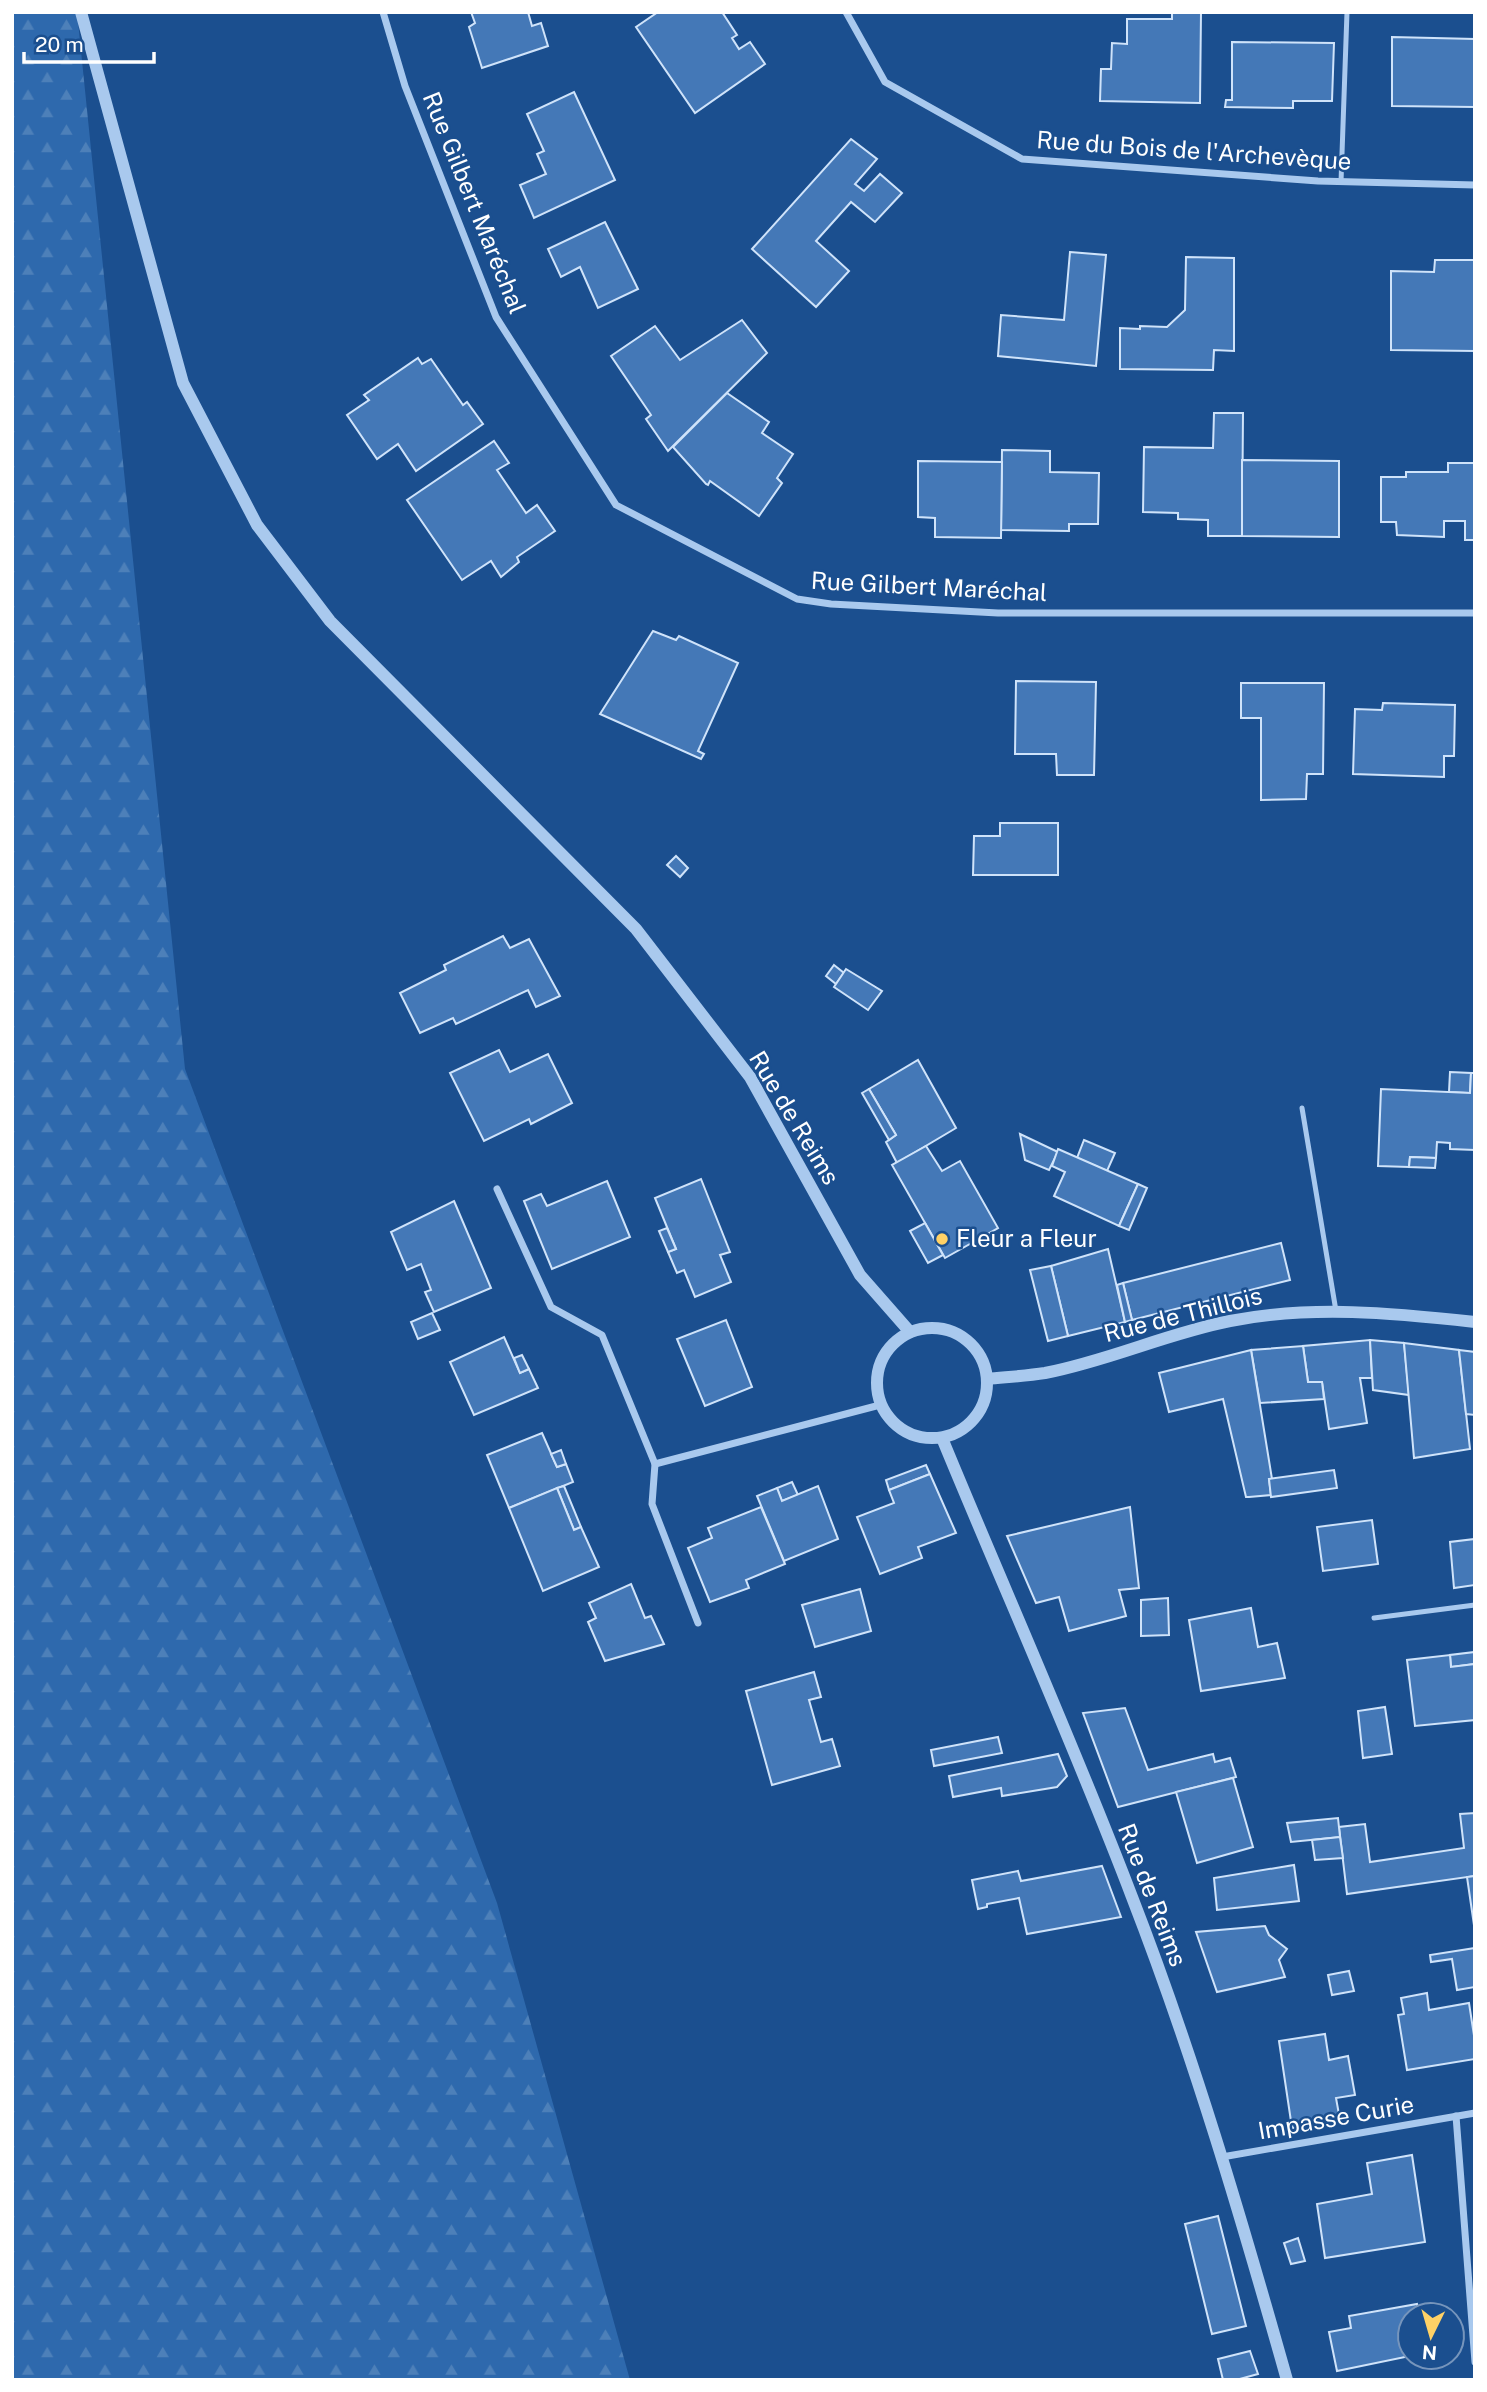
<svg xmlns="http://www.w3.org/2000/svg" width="1487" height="2392" viewBox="0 0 1487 2392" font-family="'Public Sans',sans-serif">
	<defs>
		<pattern id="forest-firs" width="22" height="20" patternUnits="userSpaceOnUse" patternTransform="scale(1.75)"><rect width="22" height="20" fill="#2e69ad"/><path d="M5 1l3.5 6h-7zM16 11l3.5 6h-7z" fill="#4d80b9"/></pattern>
	</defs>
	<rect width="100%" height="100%" fill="#1b4f8f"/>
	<polygon fill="url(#forest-firs)" points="12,12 77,12 185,1069 497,1903 630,2380 12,2380"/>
	<g fill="#4478b7" stroke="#cfe3fa" stroke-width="2">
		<polygon points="471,12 528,12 532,26 541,23 548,46 482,68 469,27 475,23"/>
		<polygon points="658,12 722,12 737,35 732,38 739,49 750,42 765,64 695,113 636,27"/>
		<polygon points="1172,12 1201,12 1200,103 1100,101 1101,69 1111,69 1112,43 1127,44 1127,19 1172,19"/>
		<polygon points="1392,37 1475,39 1475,107 1392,106"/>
		<polygon points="1232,42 1334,43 1332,101 1293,101 1293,108 1225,107 1226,100 1232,100"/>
		<polygon points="574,92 615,180 534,218 520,185 546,174 537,154 544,151 527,114"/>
		<polygon points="851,139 877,159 855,184 864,191 880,174 902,193 875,222 851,202 816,241 849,271 816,307 752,249"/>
		<polygon points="605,222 638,289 598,308 580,267 561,277 548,249"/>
		<polygon points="1070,252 1106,255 1096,366 998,356 1001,315 1064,320"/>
		<polygon points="1186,257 1234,258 1234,351 1214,350 1213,370 1120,369 1120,328 1140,329 1140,326 1167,327 1185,310"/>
		<polygon points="1435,260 1475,260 1475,351 1391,350 1391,271 1434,272"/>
		<polygon points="742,320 767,353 668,451 646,419 651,415 611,356 655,326 680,360"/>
		<polygon points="418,358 422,364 431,359 463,405 467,402 483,424 416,471 398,444 377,459 347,415 369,400 364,395"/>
		<polygon points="727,393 769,422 762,433 793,454 777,478 782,483 759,516 710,481 708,485 706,484 673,447"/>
		<polygon points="1214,413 1243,413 1242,536 1208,536 1208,520 1178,519 1178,513 1143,512 1144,447 1213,448"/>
		<polygon points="494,441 509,463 497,470 526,513 537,505 555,531 517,557 519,562 501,577 491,561 462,580 407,500"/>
		<polygon points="1002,450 1050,451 1050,472 1099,473 1098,524 1069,524 1069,531 1001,530"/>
		<polygon points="1242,460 1339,461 1339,537 1242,536"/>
		<polygon points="918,461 1002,462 1001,538 935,537 935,518 918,517"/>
		<polygon points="1448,463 1475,463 1475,540 1465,540 1465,521 1444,521 1444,537 1397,535 1396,522 1381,522 1381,477 1406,477 1406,472 1448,472"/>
		<polygon points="653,631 676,640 679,636 738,663 698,751 704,754 701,759 600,714"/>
		<polygon points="1016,681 1096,682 1094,775 1057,775 1056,754 1015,754"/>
		<polygon points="1241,683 1324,683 1323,774 1307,774 1306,799 1261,800 1261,718 1241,718"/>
		<polygon points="1383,703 1455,705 1454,756 1444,756 1444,777 1353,774 1355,709 1382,710"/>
		<polygon points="1000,823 1058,823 1058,875 973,875 974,836 1000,836"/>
		<polygon points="676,856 688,868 680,877 667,865"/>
		<polygon points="503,936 510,948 529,939 560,996 536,1007 528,990 456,1024 453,1018 420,1033 400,993 446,970 444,965"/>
		<polygon points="834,965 844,973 836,984 826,976"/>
		<polygon points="846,969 882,991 868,1010 834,987"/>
		<polygon points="499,1050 510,1072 548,1054 572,1103 531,1124 529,1119 484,1141 450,1073"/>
		<polygon points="918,1060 956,1128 897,1163 886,1142 896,1135 869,1089"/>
		<polygon points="1450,1072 1471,1073 1470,1093 1449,1092"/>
		<polygon points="1471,1073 1475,1073 1475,1150 1450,1149 1450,1143 1437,1142 1436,1158 1410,1157 1409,1167 1378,1166 1381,1089 1470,1093"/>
		<polygon points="869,1089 896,1135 889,1140 862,1093"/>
		<polygon points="1020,1134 1058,1152 1049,1170 1025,1160"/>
		<polygon points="1084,1140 1115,1153 1107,1171 1077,1158"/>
		<polygon points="926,1146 942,1171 960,1161 998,1228 945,1258 892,1165"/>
		<polygon points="1058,1149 1138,1184 1119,1226 1054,1196 1065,1172 1052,1166"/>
		<polygon points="1410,1157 1436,1158 1435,1168 1409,1167"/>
		<polygon points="701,1179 730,1252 720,1255 731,1282 695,1297 684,1270 677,1273 668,1252 676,1249 655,1198"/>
		<polygon points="607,1181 630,1237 552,1269 524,1201 541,1194 547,1206"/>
		<polygon points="1138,1184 1147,1188 1129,1230 1119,1226"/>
		<polygon points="454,1201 491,1288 434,1312 425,1292 431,1290 421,1264 407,1270 391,1232"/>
		<polygon points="925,1223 943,1255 928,1263 910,1231"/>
		<polygon points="667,1228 676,1249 668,1252 659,1231"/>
		<polygon points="1281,1243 1290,1280 1132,1320 1123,1283"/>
		<polygon points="1108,1249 1125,1322 1068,1336 1051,1266"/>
		<polygon points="1051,1266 1068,1336 1048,1341 1030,1270"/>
		<polygon points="1123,1283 1132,1320 1125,1322 1117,1285"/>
		<polygon points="432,1313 440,1330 418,1339 411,1322"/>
		<polygon points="726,1320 752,1387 705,1406 677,1339"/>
		<polygon points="504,1337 520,1373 529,1369 538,1388 474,1415 450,1362"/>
		<polygon points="1370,1340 1372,1378 1360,1378 1367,1423 1329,1429 1322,1382 1308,1382 1303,1346"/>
		<polygon points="1370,1340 1404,1343 1409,1395 1373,1390"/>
		<polygon points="1404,1343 1459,1350 1470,1449 1414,1458"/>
		<polygon points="1303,1346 1308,1382 1322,1382 1324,1399 1260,1403 1251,1350"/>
		<polygon points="1251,1350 1272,1479 1269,1479 1271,1495 1249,1497 1246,1497 1223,1399 1169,1412 1159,1373"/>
		<polygon points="1459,1350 1475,1352 1475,1415 1466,1414"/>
		<polygon points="522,1355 529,1369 520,1373 514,1358"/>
		<polygon points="542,1433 557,1467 566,1464 573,1482 509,1508 487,1455"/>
		<polygon points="561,1450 566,1464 557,1467 551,1454"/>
		<polygon points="926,1465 930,1474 889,1490 886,1480"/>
		<polygon points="1334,1470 1337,1488 1271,1497 1269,1479"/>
		<polygon points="930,1474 956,1533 918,1547 922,1558 880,1574 857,1517 894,1503 889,1490"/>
		<polygon points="792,1482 798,1495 782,1501 777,1488"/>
		<polygon points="564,1486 581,1527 574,1530 557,1488"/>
		<polygon points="818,1486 838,1539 784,1561 757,1496 777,1488 782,1501"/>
		<polygon points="557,1488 574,1530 581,1527 599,1567 543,1591 509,1508"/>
		<polygon points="761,1507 785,1564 746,1580 749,1588 710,1602 688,1548 712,1538 708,1528"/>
		<polygon points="1130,1507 1139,1588 1119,1590 1126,1616 1069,1631 1059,1597 1036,1603 1007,1536"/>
		<polygon points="1372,1520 1378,1564 1323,1571 1317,1527"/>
		<polygon points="1475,1539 1475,1585 1454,1588 1450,1542"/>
		<polygon points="631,1584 645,1618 651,1616 664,1644 605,1661 588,1622 596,1618 589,1603"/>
		<polygon points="860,1589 871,1631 815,1647 802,1605"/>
		<polygon points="1168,1598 1169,1635 1141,1636 1141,1600"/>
		<polygon points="1251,1608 1258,1647 1277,1643 1285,1678 1201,1691 1189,1620"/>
		<polygon points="1475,1652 1475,1664 1451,1667 1450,1655"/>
		<polygon points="1450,1655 1451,1667 1475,1664 1475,1720 1415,1726 1407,1660"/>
		<polygon points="814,1672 821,1697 809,1700 821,1742 832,1739 840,1766 772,1785 746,1691"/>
		<polygon points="1385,1707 1392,1754 1363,1758 1358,1711"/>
		<polygon points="1125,1708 1148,1770 1213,1754 1215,1762 1230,1758 1236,1777 1118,1807 1083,1713"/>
		<polygon points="998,1737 1002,1753 934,1766 931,1750"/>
		<polygon points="1058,1754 1067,1776 1057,1787 1002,1796 1001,1788 953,1797 949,1776"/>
		<polygon points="1233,1778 1253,1847 1197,1863 1176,1792"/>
		<polygon points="1475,1813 1475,1876 1347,1894 1339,1827 1365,1824 1370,1862 1464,1848 1460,1814"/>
		<polygon points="1338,1818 1340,1837 1291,1842 1287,1823"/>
		<polygon points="1340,1837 1343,1858 1315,1860 1312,1840"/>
		<polygon points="1294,1865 1299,1901 1217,1910 1214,1878"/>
		<polygon points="1102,1866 1121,1917 1027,1934 1019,1898 987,1904 987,1907 978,1909 972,1880 1018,1871 1021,1881"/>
		<polygon points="1475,1876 1475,1932 1467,1877"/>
		<polygon points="1265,1926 1269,1935 1287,1949 1279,1960 1285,1977 1217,1992 1196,1932"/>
		<polygon points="1475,1948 1475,1987 1457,1990 1452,1959 1431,1962 1430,1955"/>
		<polygon points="1349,1971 1354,1991 1332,1995 1328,1975"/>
		<polygon points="1427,1993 1429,2010 1469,2003 1475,2042 1475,2059 1407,2070 1398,2015 1404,2014 1401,1998"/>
		<polygon points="1325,2034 1329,2060 1348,2056 1355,2095 1336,2098 1340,2120 1292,2128 1279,2041"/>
		<polygon points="1412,2155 1425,2242 1325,2258 1317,2204 1372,2194 1367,2163"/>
		<polygon points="1218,2216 1246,2326 1212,2334 1185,2224"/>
		<polygon points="1298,2238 1305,2261 1291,2264 1284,2243"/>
		<polygon points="1417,2304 1418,2310 1435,2307 1436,2315 1410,2315 1410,2356 1337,2371 1329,2332 1351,2328 1349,2316"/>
		<polygon points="1250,2351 1258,2374 1236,2380 1223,2380 1218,2359"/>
	</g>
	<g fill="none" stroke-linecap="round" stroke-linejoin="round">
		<g stroke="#a9c9ee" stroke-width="5">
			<polyline points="1341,182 1347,12"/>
			<polyline points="1302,1108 1336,1311"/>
			<polyline points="1374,1618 1475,1605"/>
		</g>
		<g stroke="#a9c9ee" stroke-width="7">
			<polyline points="383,12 405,86 496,317 616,505 797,599 831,604 998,613 1475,613"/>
			<polyline points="846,12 885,82 1022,159 1318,181 1475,185"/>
			<polyline points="497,1189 551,1307 602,1335 655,1464 880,1405"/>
			<polyline points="655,1464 652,1504 698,1623"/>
			<polyline points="1456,2116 1475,2362"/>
			<polyline points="1222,2157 1475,2113"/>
		</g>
		<g stroke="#a9c9ee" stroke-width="12">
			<polyline points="81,12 183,383 257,525 330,621 636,929 750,1077 860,1275 910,1332"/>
			<circle cx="932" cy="1383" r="55"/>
			<path d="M987,1379c20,-2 39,-3 58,-6 63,-12 123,-40 185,-52 82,-16 163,-8 245,1"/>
			<path d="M942,1438c63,153 131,304 190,459 61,157 109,320 155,483"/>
		</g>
	</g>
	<circle fill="#ffd166" stroke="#1b4f8f" stroke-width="2.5" cx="942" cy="1239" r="7"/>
	<g text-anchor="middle" stroke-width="5" stroke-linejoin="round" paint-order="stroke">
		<g font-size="24" fill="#fff" stroke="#1b4f8f">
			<text transform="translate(1194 151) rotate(4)" y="8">Rue du Bois de l'Archevèque</text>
			<text transform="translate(474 203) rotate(68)" y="8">Rue Gilbert Maréchal</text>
			<text transform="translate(929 587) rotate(3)" y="8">Rue Gilbert Maréchal</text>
			<text transform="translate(794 1118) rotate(59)" y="8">Rue de Reims</text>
			<text transform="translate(1183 1315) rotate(-14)" y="8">Rue de Thillois</text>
			<text transform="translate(1152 1895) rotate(69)" y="8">Rue de Reims</text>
			<text transform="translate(1336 2118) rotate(-10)" y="8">Impasse Curie</text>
		</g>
		<g font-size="24" fill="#fff" stroke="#1b4f8f" text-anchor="start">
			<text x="956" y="1247">Fleur a Fleur</text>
		</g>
	</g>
	<rect width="1487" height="2392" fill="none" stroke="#ffffff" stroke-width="28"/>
	<g transform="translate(1431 2336) rotate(185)"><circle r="33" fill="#1b4f8f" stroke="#7695bc" stroke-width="2"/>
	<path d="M0-5L12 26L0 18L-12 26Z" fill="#ffd166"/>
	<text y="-10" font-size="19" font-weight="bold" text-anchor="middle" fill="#ffffff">N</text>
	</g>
	<path d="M24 52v10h130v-10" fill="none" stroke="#ffffff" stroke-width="3.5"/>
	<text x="35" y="52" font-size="21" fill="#ffffff" stroke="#1b4f8f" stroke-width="5" paint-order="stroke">20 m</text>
</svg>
